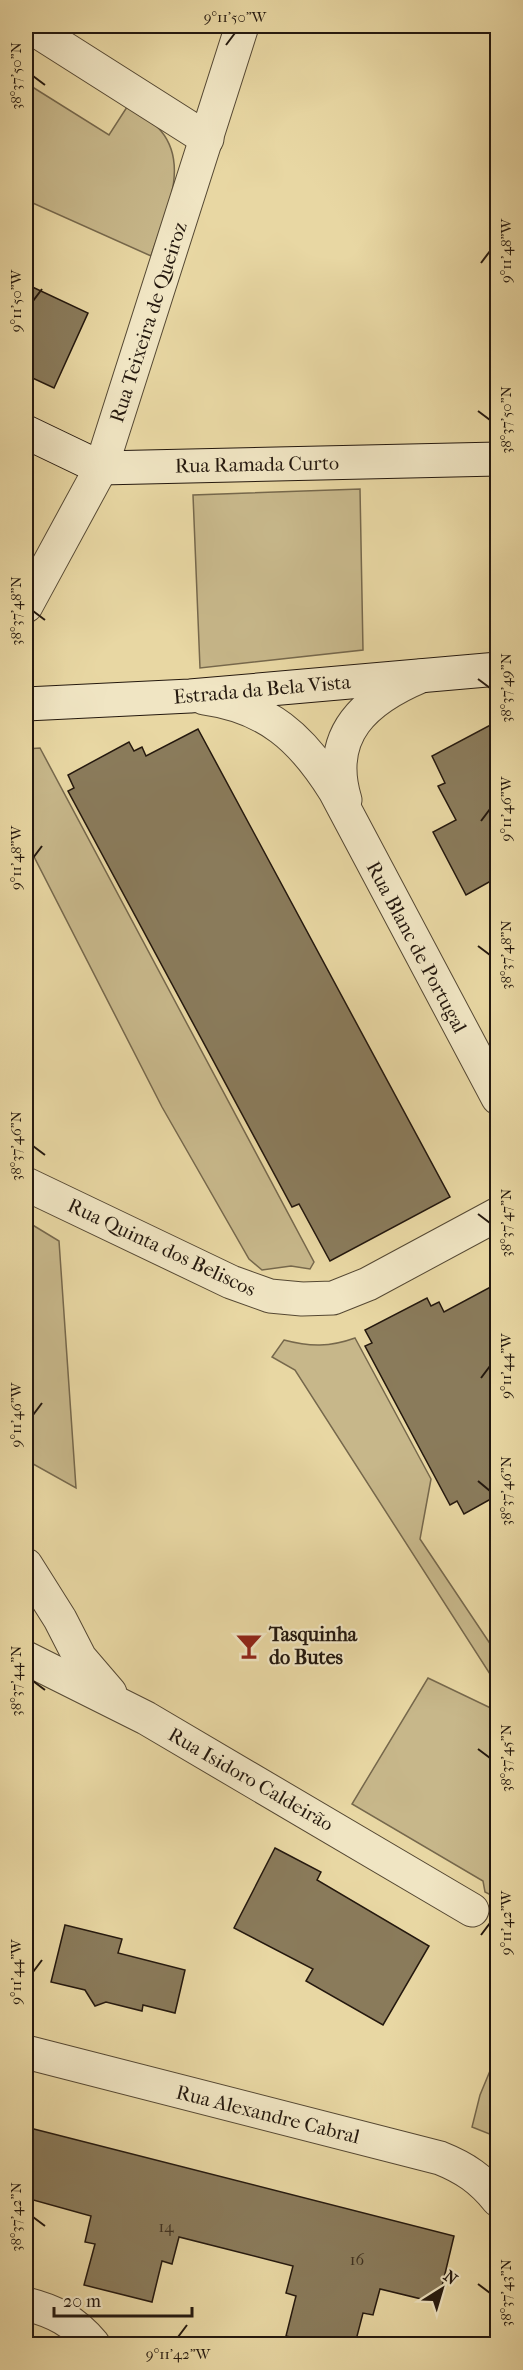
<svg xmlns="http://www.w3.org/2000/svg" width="523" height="2370" viewBox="0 0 523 2370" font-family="'IM FELL French Canon',serif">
	<rect width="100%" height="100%" fill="#e8d7a3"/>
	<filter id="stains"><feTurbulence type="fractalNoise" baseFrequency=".00333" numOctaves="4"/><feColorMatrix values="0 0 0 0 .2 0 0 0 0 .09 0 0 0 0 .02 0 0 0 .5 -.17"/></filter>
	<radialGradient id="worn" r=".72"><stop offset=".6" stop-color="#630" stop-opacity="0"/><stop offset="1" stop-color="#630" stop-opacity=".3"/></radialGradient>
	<g fill="#c7b78a" stroke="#76684c" stroke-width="1.5">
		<path d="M26,83l83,52 18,-28c12,7 26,14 34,24 30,36 2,88 -10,125l-125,-56z"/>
		<polygon points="360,489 363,650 200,668 193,495"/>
		<polygon points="40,748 314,1262 310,1269 291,1266 262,1270 249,1259 162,1107 26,841 26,749"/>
		<polygon points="26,1221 59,1241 76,1488 26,1460"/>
		<path d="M355,1338l76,141 -11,60 77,115v31l-202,-315 -23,-13 12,-17c26,7 46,7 71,-2z"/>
		<polygon points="428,1678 497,1711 497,1898 485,1892 483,1881 352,1804"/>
		<polygon points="497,2054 497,2137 472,2127 480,2095"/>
	</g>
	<g fill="#8a7b5b" stroke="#24180e" stroke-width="1.5">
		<polygon points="26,284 88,313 54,388 26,375"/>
		<polygon points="498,721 498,877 466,895 433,832 456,820 438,786 445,783 432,756"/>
		<polygon points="198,729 450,1197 330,1261 299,1204 292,1207 68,791 74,788 68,775 129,742 134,751 142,747 146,756"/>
		<polygon points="498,1283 498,1495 464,1514 457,1501 450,1505 365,1346 372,1343 365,1330 427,1298 431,1306 439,1302 444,1312"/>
		<polygon points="275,1848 321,1872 317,1880 429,1946 383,2025 306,1981 313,1969 234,1928"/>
		<polygon points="65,1925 122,1939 118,1953 185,1970 175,2013 143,2005 142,2011 106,2002 95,2006 85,1990 51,1982"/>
		<polygon points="26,2127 454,2236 438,2303 380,2289 373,2315 363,2313 355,2344 320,2344 286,2336 296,2296 286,2293 293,2266 179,2237 172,2264 162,2261 152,2302 84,2285 95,2244 85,2242 91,2216 26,2198"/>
	</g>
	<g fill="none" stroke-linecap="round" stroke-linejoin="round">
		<defs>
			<g id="street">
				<polyline points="29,26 207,139"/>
				<polyline points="26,606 101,468 242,26"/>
				<path d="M204,698c64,9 98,40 131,93l163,307"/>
				<path d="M345,800c-20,-66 21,-101 76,-124"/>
				<polyline points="26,1184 231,1282 270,1296 302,1299 333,1298 368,1284 498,1214"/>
				<polyline points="26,1565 60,1619 80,1658 110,1693"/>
				<polyline points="26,1658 146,1718 472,1910"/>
				<path d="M26,2052l414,106c25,10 41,21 58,42"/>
				<path d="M26,2304c28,7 48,17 67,40"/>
			</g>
			<g id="secondary">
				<polyline points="26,432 101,468 498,459"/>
				<polyline points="26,704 190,696 498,669"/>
			</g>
		</defs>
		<use href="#street" stroke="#554833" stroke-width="35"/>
		<use href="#secondary" stroke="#24180e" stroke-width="35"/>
		<use href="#street" stroke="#f0e5c3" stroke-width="33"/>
		<use href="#secondary" stroke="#f0e5c3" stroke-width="33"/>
	</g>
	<path fill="none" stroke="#24180e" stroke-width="2" d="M226,45l9,-12M33,76l12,9M481,263l9,-12M33,301l9,-12M478,411l12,9M33,611l12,9M478,679l12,9M481,821l9,-12M33,858l9,-12M478,946l12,9M33,1146l12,9M478,1214l12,9M481,1378l9,-12M33,1415l9,-12M478,1481l12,10M33,1681l12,9M478,1749l12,9M481,1935l9,-12M33,1972l9,-12M33,2217l12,9M478,2284l12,9M178,2337l9,-12"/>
	<defs>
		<symbol id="bar-bare" viewBox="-9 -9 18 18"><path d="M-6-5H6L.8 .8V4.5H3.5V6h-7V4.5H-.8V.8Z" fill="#8f2418" stroke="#f0e5c3" stroke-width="2.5" paint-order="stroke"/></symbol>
	</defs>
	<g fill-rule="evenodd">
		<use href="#bar-bare" x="230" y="1627" width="38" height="38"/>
	</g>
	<g text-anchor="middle" stroke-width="4.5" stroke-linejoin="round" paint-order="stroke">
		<g font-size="16" fill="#3e3121">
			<text x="166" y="2232">14</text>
			<text x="357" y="2265">16</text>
		</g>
		<g font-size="20" fill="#24180e" stroke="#f0e5c3">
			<text transform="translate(148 322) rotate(-72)" y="7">Rua Teixeira de Queiroz</text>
			<text transform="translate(257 464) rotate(-1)" y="7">Rua Ramada Curto</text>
			<text transform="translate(262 689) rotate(-5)" y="7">Estrada da Bela Vista</text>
			<text transform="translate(417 947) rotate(62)" y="7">Rua Blanc de Portugal</text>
			<text transform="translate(162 1247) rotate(25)" y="7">Rua Quinta dos Beliscos</text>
			<text transform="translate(251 1779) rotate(30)" y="7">Rua Isidoro Caldeirão</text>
			<text transform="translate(268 2114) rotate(14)" y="7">Rua Alexandre Cabral</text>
		</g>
		<g font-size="20" font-weight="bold" fill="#24180e" stroke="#f0e5c3" text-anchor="start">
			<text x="269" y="1641">Tasquinha<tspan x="269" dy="23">do Butes</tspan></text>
		</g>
	</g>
	<rect width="523" height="2370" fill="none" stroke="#e8d7a3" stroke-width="66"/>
	<g transform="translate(442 2289) rotate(37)" stroke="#f0e5c3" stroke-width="4.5" paint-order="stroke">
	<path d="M0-4.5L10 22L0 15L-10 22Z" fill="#24180e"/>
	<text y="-9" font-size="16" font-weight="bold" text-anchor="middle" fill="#24180e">N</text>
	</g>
	<path d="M54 2307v9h138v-9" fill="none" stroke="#24180e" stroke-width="3"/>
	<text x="63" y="2307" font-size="18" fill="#24180e" stroke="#f0e5c3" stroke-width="4.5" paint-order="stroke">20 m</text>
	<rect x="33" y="33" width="457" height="2304" fill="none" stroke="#24180e" stroke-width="2"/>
	<g font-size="15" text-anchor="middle" fill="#24180e">
		<text x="235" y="22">9°11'50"W</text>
		<text transform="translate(16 76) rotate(-90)" y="5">38°37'50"N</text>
		<text transform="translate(506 251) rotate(-90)" y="5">9°11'48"W</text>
		<text transform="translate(16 301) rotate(-90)" y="5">9°11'50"W</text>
		<text transform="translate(506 420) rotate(-90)" y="5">38°37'50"N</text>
		<text transform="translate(16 611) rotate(-90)" y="5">38°37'48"N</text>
		<text transform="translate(506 688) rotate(-90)" y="5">38°37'49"N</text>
		<text transform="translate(506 809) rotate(-90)" y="5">9°11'46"W</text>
		<text transform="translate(16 858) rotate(-90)" y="5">9°11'48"W</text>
		<text transform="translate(506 955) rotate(-90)" y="5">38°37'48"N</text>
		<text transform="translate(16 1146) rotate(-90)" y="5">38°37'46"N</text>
		<text transform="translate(506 1223) rotate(-90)" y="5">38°37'47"N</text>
		<text transform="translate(506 1366) rotate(-90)" y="5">9°11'44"W</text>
		<text transform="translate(16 1415) rotate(-90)" y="5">9°11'46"W</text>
		<text transform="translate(506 1491) rotate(-90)" y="5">38°37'46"N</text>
		<text transform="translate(16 1681) rotate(-90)" y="5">38°37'44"N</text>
		<text transform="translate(506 1758) rotate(-90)" y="5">38°37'45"N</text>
		<text transform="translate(506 1923) rotate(-90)" y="5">9°11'42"W</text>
		<text transform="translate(16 1972) rotate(-90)" y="5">9°11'44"W</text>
		<text transform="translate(16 2217) rotate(-90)" y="5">38°37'42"N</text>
		<text transform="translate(506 2293) rotate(-90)" y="5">38°37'43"N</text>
		<text x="178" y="2359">9°11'42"W</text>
	</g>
	<rect width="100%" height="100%" filter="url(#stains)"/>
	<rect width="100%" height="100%" fill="url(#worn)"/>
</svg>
